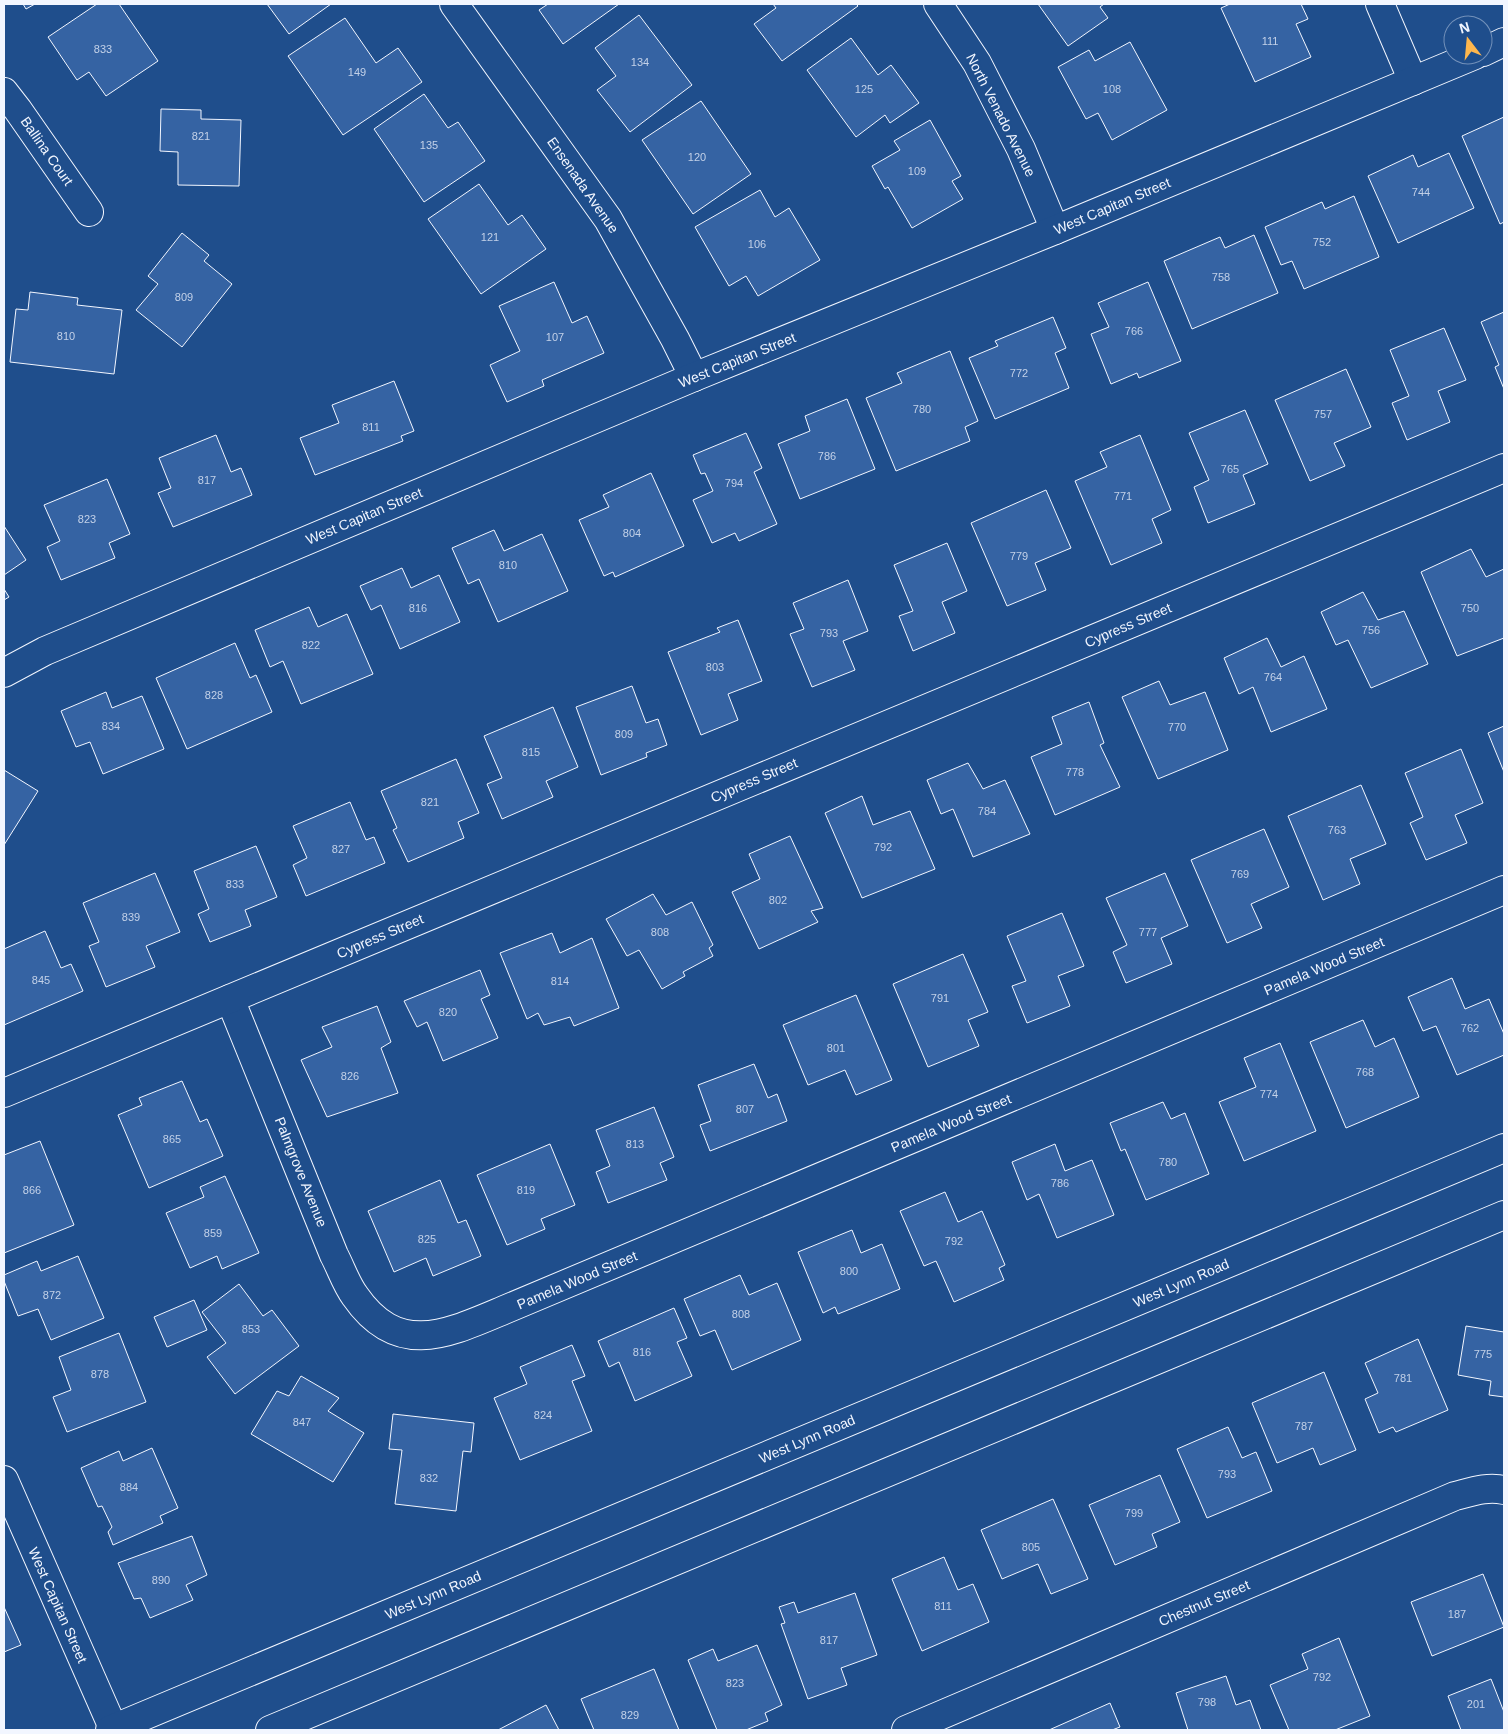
<svg xmlns="http://www.w3.org/2000/svg" width="1508" height="1734" viewBox="0 0 1508 1734" font-family="Arial,sans-serif">
	<rect width="100%" height="100%" fill="#1f4e8c"/>
	<g fill="#3563a3" stroke="#f2f6ff">
		<polygon points="23,4 35,4 26,9"/>
		<polygon points="97,4 119,4 158,61 106,96 89,72 77,80 48,37"/>
		<polygon points="267,4 331,4 289,34"/>
		<polygon points="548,4 619,4 563,44 539,10"/>
		<polygon points="773,4 856,4 858,6 782,61 754,24 776,8"/>
		<polygon points="1038,4 1104,4 1100,7 1108,18 1068,46"/>
		<polygon points="1230,4 1301,4 1308,19 1296,24 1311,57 1255,82 1221,8"/>
		<polygon points="639,15 692,85 630,132 597,90 616,76 595,48"/>
		<polygon points="345,18 376,63 398,48 422,82 343,135 288,56"/>
		<polygon points="851,38 878,75 891,65 919,103 890,123 885,115 856,137 807,70"/>
		<polygon points="1130,42 1167,110 1112,140 1098,113 1086,119 1058,67 1089,50 1095,61"/>
		<polygon points="424,94 448,128 458,122 485,161 424,202 374,129"/>
		<polygon points="701,101 751,174 693,214 642,140"/>
		<polygon points="161,109 201,110 201,119 241,120 239,186 178,185 178,152 160,151"/>
		<polygon points="1504,117 1504,222 1500,224 1462,136"/>
		<polygon points="930,120 961,176 952,181 963,199 912,228 888,187 885,189 872,166 900,150 894,141"/>
		<polygon points="1449,153 1474,208 1398,243 1368,176 1413,155 1418,167"/>
		<polygon points="479,184 508,225 522,215 546,249 481,294 428,219"/>
		<polygon points="760,190 775,217 789,208 820,260 758,296 746,276 729,286 695,227"/>
		<polygon points="1354,196 1379,257 1304,289 1292,261 1281,265 1265,227 1322,202 1325,209"/>
		<polygon points="182,233 209,255 204,261 232,284 182,347 136,310 158,284 148,276"/>
		<polygon points="1254,235 1278,293 1192,329 1164,261 1220,237 1225,248"/>
		<polygon points="554,282 572,323 587,316 604,353 542,380 544,386 507,402 490,365 520,351 499,306"/>
		<polygon points="1148,282 1181,361 1139,378 1137,373 1111,384 1091,334 1109,327 1098,303"/>
		<polygon points="30,292 78,298 77,305 122,310 114,374 10,362 16,309 28,310"/>
		<polygon points="1504,312 1504,389 1495,367 1499,365 1481,322"/>
		<polygon points="1053,317 1066,348 1055,353 1069,388 995,419 969,358 998,346 995,341"/>
		<polygon points="1444,328 1466,380 1438,391 1450,422 1407,440 1392,403 1409,396 1390,350"/>
		<polygon points="950,351 978,421 965,427 970,441 896,471 866,398 902,383 897,373"/>
		<polygon points="1346,369 1371,427 1334,443 1345,466 1310,481 1275,400"/>
		<polygon points="394,381 414,431 401,436 403,441 315,475 300,438 339,423 332,405"/>
		<polygon points="847,399 875,469 800,499 778,444 810,431 805,416"/>
		<polygon points="1245,410 1268,464 1243,475 1255,504 1208,523 1194,487 1209,480 1189,433"/>
		<polygon points="746,433 762,468 754,472 777,524 739,541 735,533 712,543 693,500 713,491 705,473 701,474 693,455"/>
		<polygon points="216,435 231,472 241,468 252,495 173,527 158,493 171,488 159,458"/>
		<polygon points="1140,435 1171,510 1152,519 1162,543 1111,565 1075,481 1107,467 1100,452"/>
		<polygon points="651,473 684,546 615,577 613,572 604,576 579,520 609,507 603,495"/>
		<polygon points="107,479 130,534 109,543 115,558 61,580 47,547 60,541 44,505"/>
		<polygon points="1046,490 1071,548 1035,563 1046,590 1007,606 971,523"/>
		<polygon points="4,526 26,560 4,575"/>
		<polygon points="494,530 504,551 542,534 568,591 498,622 479,579 468,584 452,548"/>
		<polygon points="947,543 967,591 942,602 955,633 913,651 899,616 913,611 894,565"/>
		<polygon points="1471,549 1486,577 1504,569 1504,638 1457,656 1421,572"/>
		<polygon points="402,568 411,588 439,575 460,622 400,649 381,605 371,610 360,586"/>
		<polygon points="848,580 868,631 843,641 855,670 812,687 790,634 804,629 793,603"/>
		<polygon points="4,589 9,597 4,600"/>
		<polygon points="1363,592 1378,620 1404,611 1428,664 1371,688 1348,640 1336,645 1321,612"/>
		<polygon points="309,607 318,627 347,614 373,674 301,704 283,661 270,667 255,630"/>
		<polygon points="738,620 762,681 728,694 738,720 701,735 668,652 720,632 717,628"/>
		<polygon points="1267,638 1281,667 1304,656 1327,709 1271,732 1253,687 1239,694 1224,658"/>
		<polygon points="235,643 250,678 256,675 272,712 187,749 156,678"/>
		<polygon points="1159,681 1170,705 1205,692 1228,750 1158,779 1122,697"/>
		<polygon points="632,686 646,723 658,719 667,745 646,753 647,757 601,775 576,707"/>
		<polygon points="106,692 112,708 142,696 164,749 103,774 90,742 76,747 61,711"/>
		<polygon points="1089,702 1104,743 1100,745 1120,787 1055,815 1031,757 1062,744 1052,717"/>
		<polygon points="553,707 578,767 546,781 553,797 502,819 487,784 502,778 484,736"/>
		<polygon points="1504,726 1504,772 1488,733"/>
		<polygon points="1461,749 1483,803 1455,815 1467,843 1426,860 1410,823 1423,817 1405,773"/>
		<polygon points="456,759 479,813 458,822 464,838 408,862 393,830 397,828 381,791"/>
		<polygon points="968,763 983,789 1005,780 1030,834 973,857 953,809 941,814 927,780"/>
		<polygon points="4,770 38,791 4,845"/>
		<polygon points="1361,785 1386,844 1350,859 1360,884 1323,900 1288,816"/>
		<polygon points="862,796 873,825 910,811 935,869 862,898 825,813"/>
		<polygon points="350,802 366,840 374,837 385,863 306,896 293,865 307,858 293,826"/>
		<polygon points="1264,829 1289,887 1251,904 1262,928 1227,943 1191,860"/>
		<polygon points="790,836 823,908 811,911 818,922 759,949 732,892 760,879 749,854"/>
		<polygon points="256,846 277,897 245,910 251,926 210,942 198,914 209,909 194,871"/>
		<polygon points="155,873 180,932 146,946 155,967 106,987 89,946 99,942 83,903"/>
		<polygon points="1165,873 1188,926 1161,938 1172,964 1126,983 1113,952 1127,945 1106,898"/>
		<polygon points="653,894 666,915 692,902 713,945 709,948 713,956 683,972 685,976 662,989 639,950 627,956 606,919"/>
		<polygon points="1062,913 1084,966 1058,976 1070,1006 1027,1023 1012,986 1026,981 1007,936"/>
		<polygon points="45,931 61,968 71,964 83,991 4,1025 4,949"/>
		<polygon points="552,933 560,953 592,938 619,1008 574,1026 570,1017 544,1025 538,1013 527,1019 500,953"/>
		<polygon points="963,954 988,1012 968,1020 979,1046 928,1067 893,984"/>
		<polygon points="480,970 490,995 481,999 498,1038 443,1061 427,1022 417,1027 404,1001"/>
		<polygon points="1452,978 1465,1009 1489,999 1504,1034 1504,1055 1457,1075 1436,1026 1423,1031 1408,997"/>
		<polygon points="856,995 892,1080 856,1095 845,1070 808,1085 783,1025"/>
		<polygon points="377,1006 391,1042 381,1048 398,1093 327,1117 301,1060 332,1047 322,1027"/>
		<polygon points="1363,1020 1375,1047 1394,1038 1419,1097 1346,1128 1310,1042"/>
		<polygon points="1280,1043 1316,1131 1244,1161 1219,1102 1256,1087 1244,1058"/>
		<polygon points="754,1064 768,1098 777,1094 787,1121 710,1151 700,1125 711,1121 698,1085"/>
		<polygon points="182,1081 200,1122 207,1119 223,1156 149,1188 118,1115 142,1105 139,1098"/>
		<polygon points="1163,1102 1171,1119 1185,1113 1209,1174 1146,1200 1125,1149 1121,1151 1110,1123"/>
		<polygon points="654,1107 674,1157 660,1163 667,1180 608,1203 596,1172 610,1166 596,1130"/>
		<polygon points="40,1141 74,1225 4,1253 4,1155"/>
		<polygon points="550,1144 575,1205 541,1219 545,1229 507,1245 477,1175"/>
		<polygon points="1055,1144 1065,1171 1092,1160 1114,1215 1057,1238 1039,1194 1027,1200 1012,1162"/>
		<polygon points="225,1176 259,1253 222,1269 217,1256 190,1268 166,1213 204,1197 200,1187"/>
		<polygon points="440,1180 458,1223 466,1220 481,1256 433,1276 426,1258 394,1272 368,1211"/>
		<polygon points="945,1192 958,1222 982,1211 1005,1265 999,1268 1004,1280 954,1302 936,1261 924,1266 900,1211"/>
		<polygon points="852,1230 861,1253 882,1244 900,1289 838,1314 835,1307 823,1313 798,1252"/>
		<polygon points="78,1256 104,1318 51,1340 38,1309 18,1316 4,1281 4,1275 37,1261 41,1271"/>
		<polygon points="740,1275 749,1295 777,1283 801,1340 732,1370 715,1330 700,1336 684,1299"/>
		<polygon points="239,1284 263,1316 272,1310 299,1346 235,1394 207,1357 226,1343 202,1312"/>
		<polygon points="194,1300 207,1330 167,1347 154,1317"/>
		<polygon points="674,1308 687,1338 677,1342 692,1376 635,1401 619,1362 609,1367 598,1341"/>
		<polygon points="1466,1326 1504,1332 1504,1397 1489,1395 1491,1381 1458,1375"/>
		<polygon points="119,1333 146,1402 67,1432 53,1397 71,1390 59,1357"/>
		<polygon points="1418,1339 1448,1410 1396,1432 1393,1427 1379,1433 1365,1399 1378,1393 1365,1363"/>
		<polygon points="572,1345 585,1376 572,1381 592,1431 520,1460 494,1398 527,1384 520,1367"/>
		<polygon points="1324,1372 1356,1450 1320,1465 1313,1448 1277,1463 1252,1403"/>
		<polygon points="301,1376 339,1398 328,1411 364,1433 333,1482 251,1434 277,1391 289,1396"/>
		<polygon points="393,1414 474,1423 471,1452 463,1451 456,1511 395,1504 402,1450 389,1449"/>
		<polygon points="1228,1427 1242,1458 1256,1452 1272,1491 1207,1518 1177,1449"/>
		<polygon points="152,1448 178,1508 160,1516 163,1523 113,1545 108,1532 112,1527 102,1506 98,1507 81,1468 119,1451 123,1461"/>
		<polygon points="1160,1475 1180,1522 1152,1534 1157,1547 1115,1565 1089,1505"/>
		<polygon points="1053,1499 1088,1579 1051,1594 1038,1564 1002,1579 981,1530"/>
		<polygon points="192,1536 207,1575 186,1585 193,1600 150,1618 141,1598 134,1599 118,1563"/>
		<polygon points="944,1557 958,1590 973,1584 989,1622 922,1651 892,1579"/>
		<polygon points="1483,1574 1504,1627 1432,1656 1411,1602"/>
		<polygon points="855,1593 877,1655 841,1668 847,1685 808,1699 781,1624 785,1623 779,1607 794,1602 798,1613"/>
		<polygon points="4,1607 21,1645 4,1652"/>
		<polygon points="1339,1638 1370,1716 1335,1730 1289,1730 1270,1685 1308,1669 1302,1654"/>
		<polygon points="757,1645 782,1705 765,1713 768,1721 746,1730 717,1730 688,1660 713,1649 718,1661"/>
		<polygon points="654,1669 679,1730 594,1730 581,1699"/>
		<polygon points="1226,1676 1236,1705 1250,1700 1261,1730 1188,1730 1176,1693"/>
		<polygon points="1491,1679 1504,1712 1504,1730 1461,1730 1448,1696"/>
		<polygon points="1110,1703 1120,1727 1112,1730 1049,1730"/>
		<polygon points="546,1705 559,1730 498,1730"/>
	</g>
	<g fill="none" stroke-linecap="round" stroke-linejoin="round">
		<defs>
			<g id="minor">
				<polyline points="454,4 608,219 675,339 694,377"/>
				<polyline points="938,4 977,63 1021,149 1055,230"/>
				<polyline points="1380,4 1413,81"/>
				<polyline points="1483,52 1504,42"/>
				<polyline points="4,92 18,110 89,212"/>
				<polyline points="4,673 45,651 694,377 1055,230 1475,55"/>
				<path d="M230,999l104,256c7,13 12,29 21,41 43,62 92,38 149,14l1000,-420"/>
				<polyline points="4,1093 1504,468"/>
				<polyline points="4,1480 114,1730"/>
				<path d="M906,1730l549,-234c16,-4 32,-10 49,-6"/>
			</g>
			<g id="secondary">
				<polyline points="110,1730 1504,1148"/>
				<polyline points="270,1730 1504,1215"/>
			</g>
		</defs>
		<use href="#minor" stroke="#f2f6ff" stroke-width="30"/>
		<use href="#secondary" stroke="#f2f6ff" stroke-width="30"/>
		<use href="#minor" stroke="#1f4e8c" stroke-width="28"/>
		<use href="#secondary" stroke="#1f4e8c" stroke-width="28"/>
	</g>
	<g text-anchor="middle" stroke-width="4" stroke-linejoin="round" paint-order="stroke">
		<g font-size="11" fill="#c3d1e8">
			<text x="1270" y="45">111</text>
			<text x="103" y="53">833</text>
			<text x="640" y="66">134</text>
			<text x="357" y="76">149</text>
			<text x="864" y="93">125</text>
			<text x="1112" y="93">108</text>
			<text x="201" y="140">821</text>
			<text x="429" y="149">135</text>
			<text x="697" y="161">120</text>
			<text x="917" y="175">109</text>
			<text x="1421" y="196">744</text>
			<text x="490" y="241">121</text>
			<text x="1322" y="246">752</text>
			<text x="757" y="248">106</text>
			<text x="1221" y="281">758</text>
			<text x="184" y="301">809</text>
			<text x="1134" y="335">766</text>
			<text x="66" y="340">810</text>
			<text x="555" y="341">107</text>
			<text x="1019" y="377">772</text>
			<text x="922" y="413">780</text>
			<text x="1323" y="418">757</text>
			<text x="371" y="431">811</text>
			<text x="827" y="460">786</text>
			<text x="1230" y="473">765</text>
			<text x="207" y="484">817</text>
			<text x="734" y="487">794</text>
			<text x="1123" y="500">771</text>
			<text x="87" y="523">823</text>
			<text x="632" y="537">804</text>
			<text x="1019" y="560">779</text>
			<text x="508" y="569">810</text>
			<text x="418" y="612">816</text>
			<text x="1470" y="612">750</text>
			<text x="1371" y="634">756</text>
			<text x="829" y="637">793</text>
			<text x="311" y="649">822</text>
			<text x="715" y="671">803</text>
			<text x="1273" y="681">764</text>
			<text x="214" y="699">828</text>
			<text x="111" y="730">834</text>
			<text x="1177" y="731">770</text>
			<text x="624" y="738">809</text>
			<text x="531" y="756">815</text>
			<text x="1075" y="776">778</text>
			<text x="430" y="806">821</text>
			<text x="987" y="815">784</text>
			<text x="1337" y="834">763</text>
			<text x="883" y="851">792</text>
			<text x="341" y="853">827</text>
			<text x="1240" y="878">769</text>
			<text x="235" y="888">833</text>
			<text x="778" y="904">802</text>
			<text x="131" y="921">839</text>
			<text x="660" y="936">808</text>
			<text x="1148" y="936">777</text>
			<text x="41" y="984">845</text>
			<text x="560" y="985">814</text>
			<text x="940" y="1002">791</text>
			<text x="448" y="1016">820</text>
			<text x="1470" y="1032">762</text>
			<text x="836" y="1052">801</text>
			<text x="1365" y="1076">768</text>
			<text x="350" y="1080">826</text>
			<text x="1269" y="1098">774</text>
			<text x="745" y="1113">807</text>
			<text x="172" y="1143">865</text>
			<text x="635" y="1148">813</text>
			<text x="1168" y="1166">780</text>
			<text x="1060" y="1187">786</text>
			<text x="32" y="1194">866</text>
			<text x="526" y="1194">819</text>
			<text x="213" y="1237">859</text>
			<text x="427" y="1243">825</text>
			<text x="954" y="1245">792</text>
			<text x="849" y="1275">800</text>
			<text x="52" y="1299">872</text>
			<text x="741" y="1318">808</text>
			<text x="251" y="1333">853</text>
			<text x="642" y="1356">816</text>
			<text x="1483" y="1358">775</text>
			<text x="100" y="1378">878</text>
			<text x="1403" y="1382">781</text>
			<text x="543" y="1419">824</text>
			<text x="302" y="1426">847</text>
			<text x="1304" y="1430">787</text>
			<text x="1227" y="1478">793</text>
			<text x="429" y="1482">832</text>
			<text x="129" y="1491">884</text>
			<text x="1134" y="1517">799</text>
			<text x="1031" y="1551">805</text>
			<text x="161" y="1584">890</text>
			<text x="943" y="1610">811</text>
			<text x="1457" y="1618">187</text>
			<text x="829" y="1644">817</text>
			<text x="1322" y="1681">792</text>
			<text x="735" y="1687">823</text>
			<text x="1207" y="1706">798</text>
			<text x="1476" y="1708">201</text>
			<text x="630" y="1719">829</text>
		</g>
		<g font-size="14" fill="#f2f6ff" stroke="#1f4e8c">
			<text transform="translate(1001 115) rotate(63)" y="5">North Venado Avenue</text>
			<text transform="translate(47 151) rotate(55)" y="5">Ballina Court</text>
			<text transform="translate(583 185) rotate(55)" y="5">Ensenada Avenue</text>
			<text transform="translate(1112 206) rotate(-23)" y="5">West Capitan Street</text>
			<text transform="translate(737 360) rotate(-22)" y="5">West Capitan Street</text>
			<text transform="translate(364 516) rotate(-23)" y="5">West Capitan Street</text>
			<text transform="translate(1128 625) rotate(-23)" y="5">Cypress Street</text>
			<text transform="translate(754 780) rotate(-23)" y="5">Cypress Street</text>
			<text transform="translate(380 936) rotate(-23)" y="5">Cypress Street</text>
			<text transform="translate(1324 966) rotate(-23)" y="5">Pamela Wood Street</text>
			<text transform="translate(951 1123) rotate(-23)" y="5">Pamela Wood Street</text>
			<text transform="translate(301 1172) rotate(68)" y="5">Palmgrove Avenue</text>
			<text transform="translate(577 1280) rotate(-23)" y="5">Pamela Wood Street</text>
			<text transform="translate(1181 1283) rotate(-23)" y="5">West Lynn Road</text>
			<text transform="translate(807 1439) rotate(-23)" y="5">West Lynn Road</text>
			<text transform="translate(433 1595) rotate(-23)" y="5">West Lynn Road</text>
			<text transform="translate(1204 1603) rotate(-23)" y="5">Chestnut Street</text>
			<text transform="translate(58 1605) rotate(66)" y="5">West Capitan Street</text>
		</g>
	</g>
	<rect width="1508" height="1734" fill="none" stroke="#f2f6ff" stroke-width="10"/>
	<g transform="translate(1468 40) rotate(344)"><circle r="24" fill="#1f4e8c" stroke="#7391ba"/>
	<path d="M0-4L9 19L0 12L-9 19Z" fill="#ffb74d"/>
	<text y="-8" font-size="14" font-weight="bold" text-anchor="middle" fill="#f2f6ff">N</text>
	</g>
</svg>
